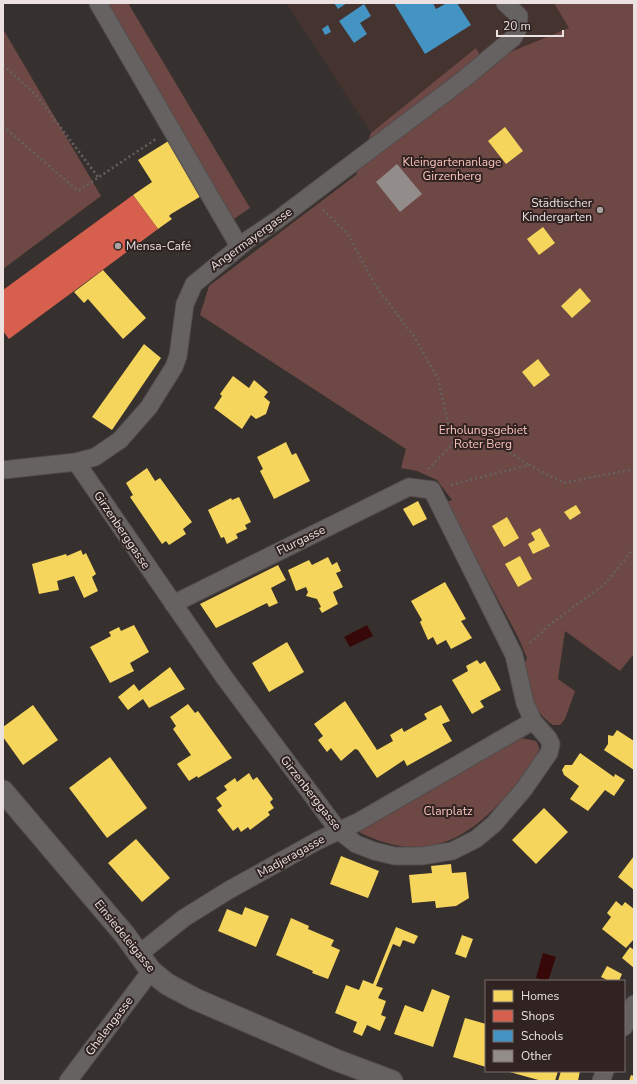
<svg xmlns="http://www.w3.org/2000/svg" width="637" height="1084" viewBox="0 0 637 1084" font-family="'Nunito Sans',sans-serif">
	<rect width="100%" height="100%" fill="#36302e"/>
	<polygon fill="#453330" points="286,3 634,3 634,457 476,49 371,133"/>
	<g fill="#6e4844">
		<polygon points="104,3 128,3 250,208 231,221"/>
		<path d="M554,3h80v651l-14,17 -55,-40 -7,48 17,12 -10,28 -5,6h-7c-17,-11 -30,-35 -30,-55 0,-4 3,-9 4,-12l-9,-21 -72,-135 6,-2 -15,-20 -20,-9 -16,-3 5,-19 -206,-134 9,-29 147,-111 15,-42 105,-85 8,15 85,-35z"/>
		<polygon points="3,29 101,196 3,269"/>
		<path d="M521,738l15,3c5,7 3,10 0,18 -48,63 -95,116 -179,72z"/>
	</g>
	<g fill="#360808">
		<polygon points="367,625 373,636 350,647 344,637"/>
		<polygon points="543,953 556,957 548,981 536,978"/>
	</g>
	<g fill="#f6d55c">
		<polygon points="505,127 523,151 506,164 488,141"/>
		<polygon points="170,140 203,195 171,214 169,216 172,219 158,229 133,195 152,182 138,160"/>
		<polygon points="543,227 555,243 539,255 527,239"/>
		<polygon points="103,270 146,318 123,339 88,299 84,303 74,292"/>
		<polygon points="580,288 591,301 572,318 561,306"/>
		<polygon points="144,344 161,358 112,430 92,417"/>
		<polygon points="538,359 550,375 534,387 522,372"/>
		<polygon points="233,376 249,388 254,380 268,392 264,397 270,402 266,414 256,419 251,415 242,429 214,408 222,396 220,394"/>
		<polygon points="286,442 292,455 296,453 310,481 274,499 260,471 263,469 257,457"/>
		<polygon points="147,468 155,481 160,478 192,522 183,529 186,534 169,545 166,541 162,544 130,497 133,495 126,483"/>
		<polygon points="239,497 251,522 245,525 247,529 236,534 238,538 227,544 224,537 221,538 208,510 231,498 232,500"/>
		<polygon points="418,501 427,519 413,526 403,509"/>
		<polygon points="576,505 581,513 570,520 564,512"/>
		<polygon points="507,517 519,538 504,547 492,526"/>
		<polygon points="540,528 550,546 533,554 528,544 535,540 531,533"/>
		<polygon points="81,550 83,555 86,553 96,574 92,577 98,591 84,598 74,576 57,581 59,590 39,594 32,564 66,554 67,556"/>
		<polygon points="520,556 532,579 518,587 505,564"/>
		<polygon points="328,557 332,565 337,562 341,571 336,573 343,587 333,592 338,604 322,613 319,608 321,607 317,599 306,596 308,592 306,587 296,591 288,570 309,560 312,565"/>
		<polygon points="278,565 286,580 271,588 278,603 269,607 267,603 216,628 200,604"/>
		<polygon points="445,582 466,619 461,621 472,638 451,649 446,640 437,645 433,637 428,640 420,622 422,620 411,601"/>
		<polygon points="134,625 149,652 130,663 134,671 110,683 90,647 111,636 109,632 119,627 121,631"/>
		<polygon points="287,642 304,672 269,692 252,663"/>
		<polygon points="477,660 480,664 485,661 501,690 480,701 484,707 472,714 452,680 468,671 466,666"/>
		<polygon points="170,667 185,689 149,708 143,699 128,710 118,697 134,684 139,691"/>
		<polygon points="345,701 377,750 393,741 390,735 402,728 404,732 427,719 424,714 441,705 450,721 442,724 452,741 407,766 404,760 377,778 358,750 355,749 341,761 331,748 327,752 318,740 323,736 314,724"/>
		<polygon points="188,704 195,713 198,711 232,758 198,778 197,776 189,781 177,764 191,755 173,729 176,726 170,717"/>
		<polygon points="33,705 58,740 23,765 3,737 3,727"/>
		<polygon points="617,730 634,741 634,770 604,750 608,744 608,735 613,736"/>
		<polygon points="580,753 614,777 615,774 625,780 614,796 605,790 588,811 570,799 579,786 564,775 562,770 565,765 572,765"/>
		<polygon points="110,757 147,808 107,838 69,788"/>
		<polygon points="249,773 253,780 257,777 273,799 270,802 274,808 268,812 270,815 250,830 248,827 241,832 238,827 233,831 217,810 222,806 216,798 227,790 224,786 235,778 237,782"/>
		<polygon points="544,808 568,832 536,864 512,840"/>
		<polygon points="136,839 170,878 142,902 108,863"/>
		<polygon points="341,856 379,871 368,898 330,884"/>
		<polygon points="634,856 634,890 618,877"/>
		<polygon points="451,864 452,873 466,872 469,898 456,906 436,908 435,901 412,903 409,875 432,873 431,866"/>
		<polygon points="616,901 622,906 625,902 634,909 634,939 626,948 602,929 611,917 607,913"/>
		<polygon points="245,907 269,916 256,947 218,931 227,909 242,915"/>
		<polygon points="291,918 309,926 308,929 334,940 331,946 340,950 328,979 312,973 313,971 276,955"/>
		<polygon points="396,927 418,936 414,944 403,940 400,947 393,944 376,986 383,988 378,998 386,1001 381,1015 386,1017 380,1031 367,1025 362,1036 353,1032 357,1022 335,1013 346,985 359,990 363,980 373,984"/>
		<polygon points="462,935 473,939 466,958 455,954"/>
		<polygon points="630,947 634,950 634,968 622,958"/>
		<polygon points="607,966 622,974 619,981 609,981 601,977"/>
		<polygon points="432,989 450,996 433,1047 394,1034 405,1005 423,1012"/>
		<polygon points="465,1018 486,1024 486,1067 453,1057"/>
		<polygon points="506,1071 558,1071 555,1081 542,1081"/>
		<polygon points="561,1071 580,1071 578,1081 558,1081"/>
		<polygon points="631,1075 634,1076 634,1081 629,1081"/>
	</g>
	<polygon fill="#d6604d" points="133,195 158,229 9,339 3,331 3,290"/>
	<g fill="#4393c3">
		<polygon points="334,3 347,3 338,9"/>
		<polygon points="394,3 433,3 436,9 447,3 457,3 471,25 425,54"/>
		<polygon points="364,4 371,16 360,23 367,34 354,43 339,21"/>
		<polygon points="328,25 331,32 325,35 322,29"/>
	</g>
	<polygon fill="#928c8b" points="397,164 422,194 400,212 376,182"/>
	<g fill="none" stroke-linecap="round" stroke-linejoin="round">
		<defs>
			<g id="minor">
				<polyline points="98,3 239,246"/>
				<polyline points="76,462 224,677 338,830 356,844 374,851 395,856 422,856 452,851 476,839 494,824 524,789 549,753 551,744 548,738 533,721 525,703 514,655 432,490 409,487 173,604"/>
				<polyline points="3,470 76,462 95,457 120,440 149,407 174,367 178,356 185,304 194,284 249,239 276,221 464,79 513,38 518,29 519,16 505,3"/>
				<polyline points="139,954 184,918 229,890 319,840 358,822 533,721"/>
				<polyline points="624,1027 634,1004"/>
				<polyline points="68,1081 151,971"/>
				<polyline points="601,1081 605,1071"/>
			</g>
			<polyline id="tertiary" points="3,791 125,935 151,971 167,984 195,999 336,1060 392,1081"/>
		</defs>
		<use href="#minor" stroke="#534d4c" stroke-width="19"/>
		<use href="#tertiary" stroke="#534d4c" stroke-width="23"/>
		<g stroke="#666160" stroke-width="2.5" stroke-dasharray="2 3" stroke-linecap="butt">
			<polyline points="3,65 37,96 98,177"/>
			<polyline points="3,126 78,191 156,139"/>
			<polyline points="323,210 348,234 375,285 415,338 438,379 453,444 506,450 529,465"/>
			<polyline points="428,469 453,444"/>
			<polyline points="451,485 529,465 564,483 634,469"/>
			<polyline points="530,643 553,622 605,584 634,548"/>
		</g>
		<use href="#minor" stroke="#676262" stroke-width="17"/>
		<use href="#tertiary" stroke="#676262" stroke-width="21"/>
	</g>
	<g fill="#aba3a2" stroke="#302321" stroke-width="1.5">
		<circle cx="600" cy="210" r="4"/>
		<circle cx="118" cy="246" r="4"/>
	</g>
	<g text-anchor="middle" stroke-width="4" stroke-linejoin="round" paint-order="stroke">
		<g font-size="12" fill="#fbc3bc" stroke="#302321">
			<text x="452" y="166">Kleingartenanlage<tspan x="452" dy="14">Girzenberg</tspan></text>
			<text x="483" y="434">Erholungsgebiet<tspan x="483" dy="14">Roter Berg</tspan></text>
			<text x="448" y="815">Clarplatz</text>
		</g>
		<g font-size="12" fill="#eae1e0" stroke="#302321" text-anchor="end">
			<text x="592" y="207">Städtischer<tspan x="592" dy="14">Kindergarten</tspan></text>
			<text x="126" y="250" text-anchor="start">Mensa-Café</text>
		</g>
		<g font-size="12" fill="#eae1e0" stroke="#302321">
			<text transform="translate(251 239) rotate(-36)" y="4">Angermayergasse</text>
			<text transform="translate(122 530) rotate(56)" y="4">Girzenberggasse</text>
			<text transform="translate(301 540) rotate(-26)" y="4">Flurgasse</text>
			<text transform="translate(311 793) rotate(52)" y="4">Girzenberggasse</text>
			<text transform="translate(291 856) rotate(-29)" y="4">Madjeragasse</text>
			<text transform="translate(125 936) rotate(51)" y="4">Einsiedeleigasse</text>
			<text transform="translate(109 1026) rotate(-53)" y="4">Ghelengasse</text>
		</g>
	</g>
	<rect width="637" height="1084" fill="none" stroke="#eae1e0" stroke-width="8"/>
	<rect x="485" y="980" width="140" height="92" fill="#302321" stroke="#7a6f6d"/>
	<rect x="493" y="990" width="20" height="12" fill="#f6d55c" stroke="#7a6f6d"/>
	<text x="521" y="1000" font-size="12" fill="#eae1e0">Homes</text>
	<rect x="493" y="1010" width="20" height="12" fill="#d6604d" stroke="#7a6f6d"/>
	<text x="521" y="1020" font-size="12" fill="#eae1e0">Shops</text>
	<rect x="493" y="1030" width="20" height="12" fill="#4393c3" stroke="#7a6f6d"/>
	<text x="521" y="1040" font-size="12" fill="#eae1e0">Schools</text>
	<rect x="493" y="1050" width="20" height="12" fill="#928c8b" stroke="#7a6f6d"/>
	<text x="521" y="1060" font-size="12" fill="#eae1e0">Other</text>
	<path d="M497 30v6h66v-6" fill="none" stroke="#eae1e0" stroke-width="2"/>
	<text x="503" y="30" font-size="12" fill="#eae1e0" stroke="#302321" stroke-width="3" paint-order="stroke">20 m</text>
</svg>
